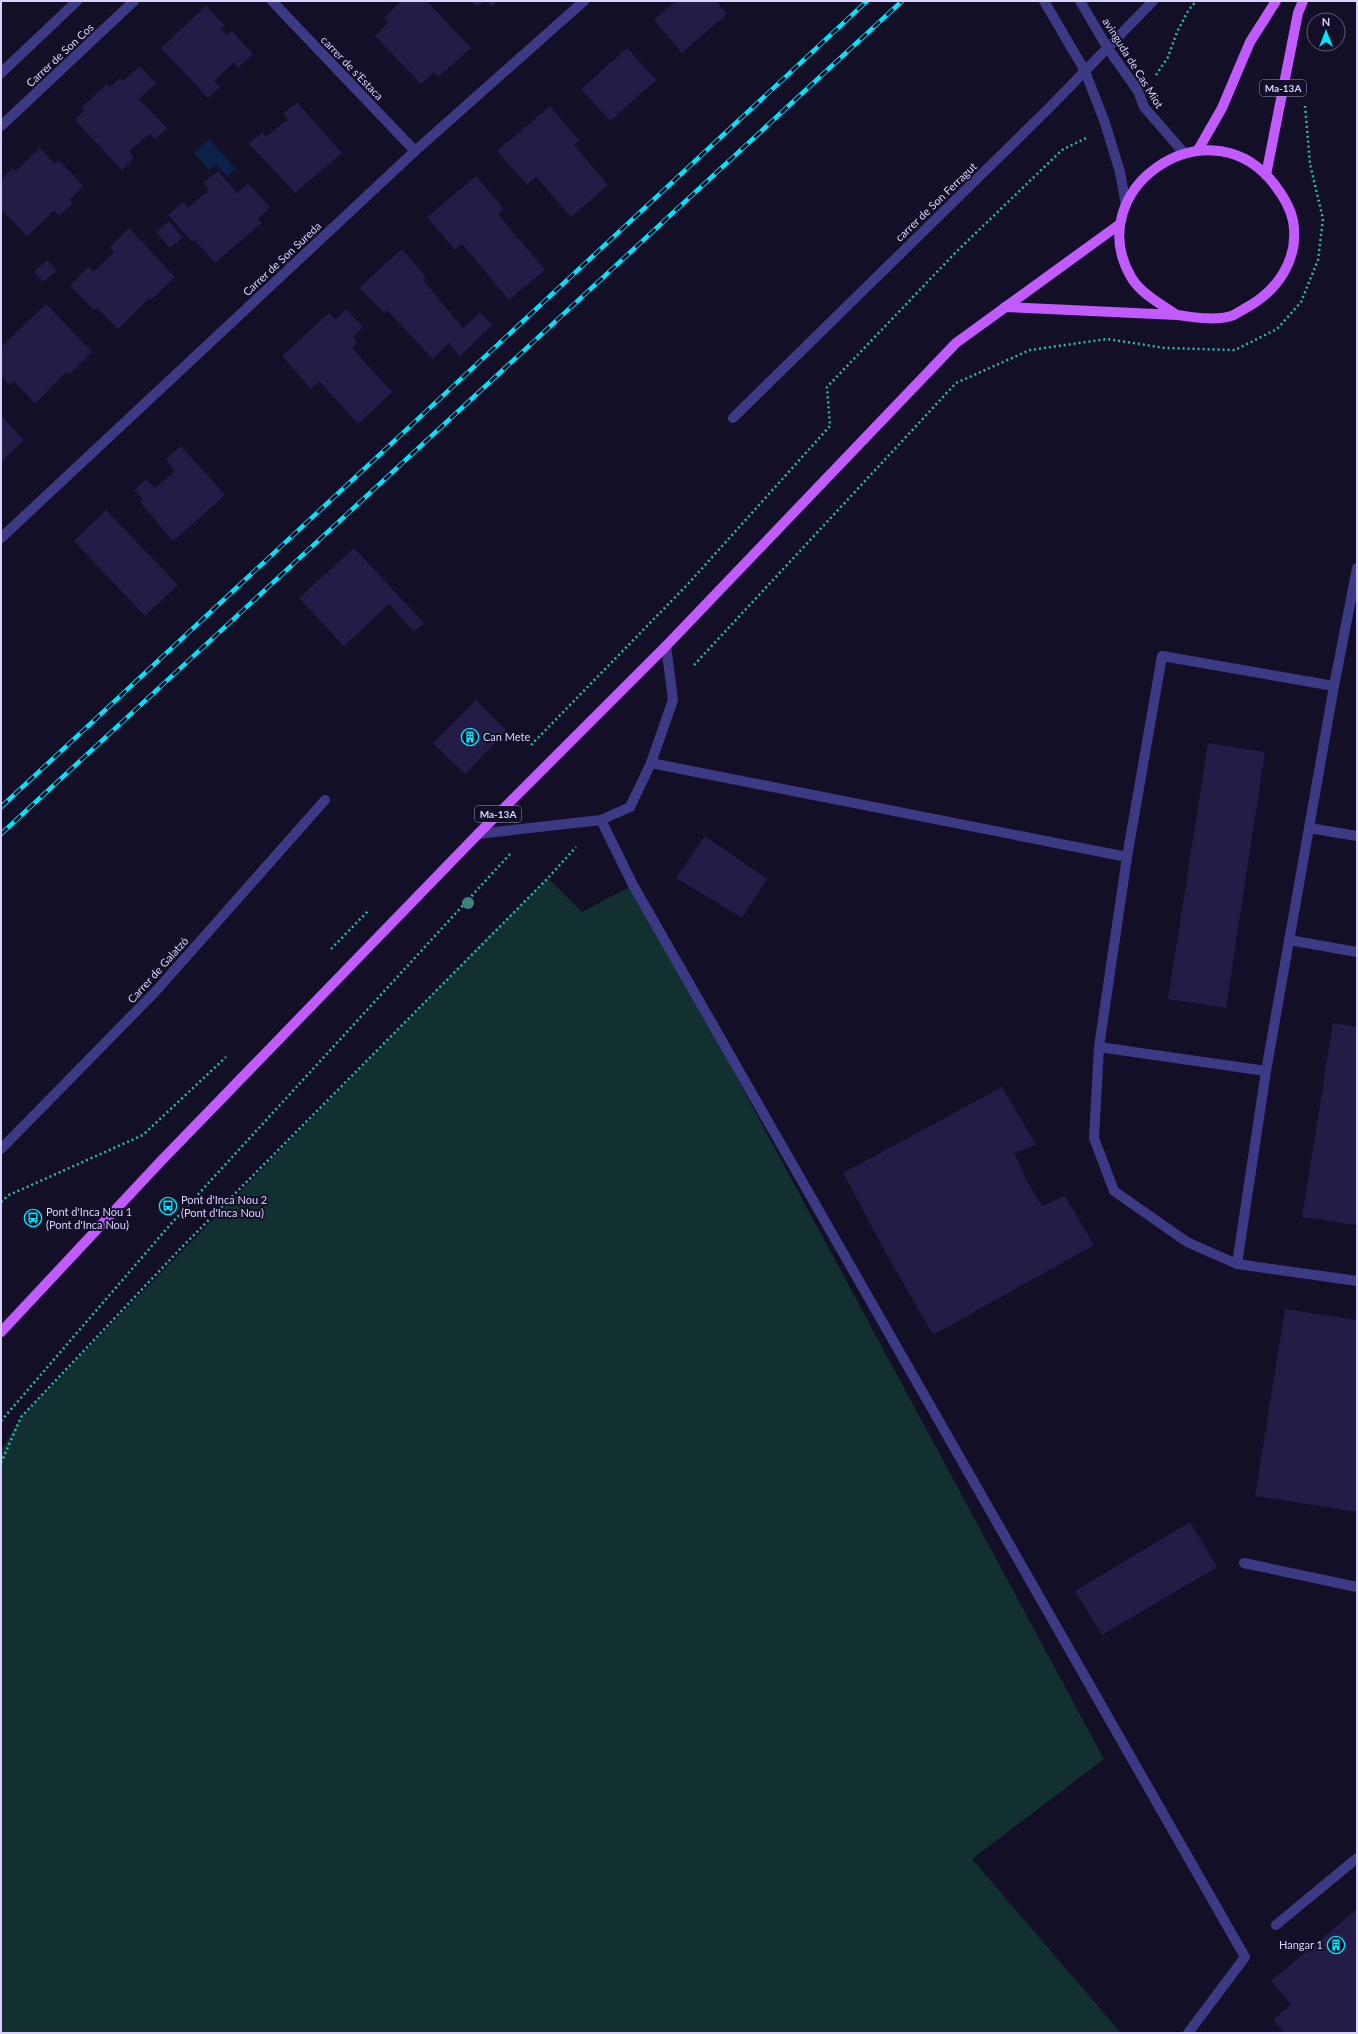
<svg xmlns="http://www.w3.org/2000/svg" width="1358" height="2034" viewBox="0 0 1358 2034" font-family="Lato,sans-serif">
	<rect width="100%" height="100%" fill="#130f26"/>
	<polygon fill="#12302f" points="548,878 582,912 633,885 1104,1759 972,1859 1121,2033 1,2033 1,1451 21,1417 485,940"/>
	<polygon fill="#0c2248" points="209,139 236,169 227,176 216,164 209,170 194,153"/>
	<g fill="#241b47">
		<polygon points="401,1 427,1 471,48 438,77 434,72 421,84 375,36 388,23 384,18"/>
		<polygon points="471,1 484,1 477,7"/>
		<polygon points="486,1 498,1 492,7"/>
		<polygon points="676,1 716,1 727,14 682,53 654,20"/>
		<polygon points="206,6 225,26 221,29 227,35 232,31 253,54 238,68 234,62 214,81 220,87 208,98 161,48"/>
		<polygon points="627,48 656,80 610,121 581,89"/>
		<polygon points="140,66 156,83 139,99 167,128 155,139 150,134 129,151 134,158 122,170 75,120 84,111 81,108 107,84 110,87 120,78 123,81"/>
		<polygon points="297,102 342,153 295,193 249,144 262,132 266,137 288,119 283,114"/>
		<polygon points="550,106 579,140 574,145 608,185 571,217 536,177 527,185 497,151"/>
		<polygon points="40,148 55,164 59,160 83,186 70,199 73,203 59,216 54,211 27,236 1,209 1,180 13,168 16,171"/>
		<polygon points="218,171 237,193 248,183 270,207 258,219 262,223 215,263 194,239 192,242 168,215 183,202 188,208 209,190 203,183"/>
		<polygon points="476,176 504,209 498,214 545,270 509,300 462,244 455,250 427,217"/>
		<polygon points="169,221 183,238 170,248 156,232"/>
		<polygon points="129,228 175,277 151,300 149,298 118,329 97,308 94,310 70,286 88,267 94,272 114,252 110,247"/>
		<polygon points="402,249 426,277 423,280 463,328 480,312 492,325 460,356 449,343 433,359 387,310 384,313 359,288"/>
		<polygon points="47,260 57,270 43,282 34,272"/>
		<polygon points="46,304 92,352 69,375 66,372 35,404 14,381 9,385 1,376 1,347"/>
		<polygon points="346,309 363,327 353,337 357,343 352,348 392,392 358,424 319,381 311,389 282,356 329,313 336,320"/>
		<polygon points="1,415 24,440 1,462"/>
		<polygon points="181,446 225,495 173,541 140,502 143,499 134,490 146,479 155,488 175,471 166,459"/>
		<polygon points="106,510 178,585 145,616 74,541"/>
		<polygon points="354,548 424,623 414,632 389,604 344,646 299,598"/>
		<polygon points="476,700 507,731 465,774 433,743"/>
		<polygon points="1208,743 1265,752 1226,1008 1168,999"/>
		<polygon points="705,836 767,879 742,918 676,878"/>
		<polygon points="1333,1023 1357,1027 1357,1225 1302,1217"/>
		<polygon points="1002,1087 1036,1145 1014,1153 1027,1181 1042,1206 1065,1196 1094,1245 933,1335 887,1255 843,1173"/>
		<polygon points="1285,1309 1357,1320 1357,1512 1255,1496"/>
		<polygon points="1190,1522 1217,1567 1102,1635 1075,1591"/>
		<polygon points="1357,1909 1357,2033 1284,2033 1273,2020 1291,2004 1271,1981"/>
	</g>
	<g fill="none" stroke-linecap="round" stroke-linejoin="round">
		<g stroke="#2fb8b0" stroke-width="2.5" stroke-dasharray="2 3" stroke-linecap="butt">
			<polyline points="1156,75 1168,57 1177,32 1188,11 1196,1"/>
			<polyline points="694,665 956,383 1030,350 1107,339 1165,348 1235,350 1277,329 1301,302 1318,260 1323,219 1310,164 1305,106"/>
			<polyline points="531,745 688,584 830,426 827,387 956,252 1062,150 1086,138"/>
			<polyline points="331,949 369,910"/>
			<polyline points="1,1202 9,1195 143,1135 226,1057"/>
			<polyline points="1,1421 169,1226 510,854"/>
			<polyline points="1,1463 21,1417 182,1247 548,878 576,847"/>
		</g>
		<g stroke="#3d3a85" stroke-width="10">
			<polyline points="272,1 415,151"/>
			<polyline points="1044,1 1085,71 1105,123 1120,172 1126,205"/>
			<polyline points="1080,1 1107,47 1138,91 1144,107 1184,153"/>
			<polyline points="1,73 77,1"/>
			<polyline points="1,126 134,1"/>
			<polyline points="733,418 1049,108 1153,1"/>
			<polyline points="1,538 415,151 584,1"/>
			<polyline points="1334,686 1357,568"/>
			<polyline points="651,763 1127,857"/>
			<polyline points="601,820 633,885 1245,1957 1188,2033"/>
			<polyline points="478,834 601,820 630,807 651,763 673,700 666,646"/>
			<polyline points="1357,836 1309,828 1334,686 1162,656 1127,857 1099,1047 1266,1071 1237,1264 1357,1281"/>
			<polyline points="1289,940 1357,952"/>
			<polyline points="1099,1047 1094,1138 1114,1191 1187,1242 1237,1264"/>
			<polyline points="1266,1071 1309,828"/>
			<polyline points="1,1149 155,992 325,800"/>
			<polyline points="1244,1563 1357,1587"/>
			<polyline points="1276,1925 1357,1858"/>
		</g>
		<g stroke="#c25bff" stroke-width="10">
			<polyline points="1198,150 1222,108 1250,42 1276,1"/>
			<polyline points="1266,175 1298,13 1303,1"/>
			<path d="M1005,307l172,8c16,2 37,6 54,1 4,-1 9,-5 13,-7 33,-17 56,-50 49,-88 -3,-16 -13,-30 -23,-42 -66,-75 -189,11 -139,98 10,17 30,27 46,38"/>
			<polyline points="1,1332 161,1161 478,834 666,646 956,343 1120,224"/>
		</g>
		<defs>
			<g id="rail">
				<polyline points="1,807 867,1"/>
				<polyline points="1,834 902,1"/>
			</g>
		</defs>
		<use href="#rail" stroke="#00e5ff" stroke-width="4.5"/>
		<use href="#rail" stroke="#130f26" stroke-width="3" stroke-dasharray="9" stroke-linecap="butt"/>
	</g>
	<circle fill="#3d827b" cx="468" cy="903" r="6"/>
	<defs>
		<symbol id="building-ring" viewBox="-11 -11 22 22"><circle r="9.5" fill="#130f26" stroke="#00e5ff" stroke-width="1.5"/><path d="M-4-6H4V6H1V3H-1V6H-4ZM-2.5-4.3h1.7v1.8h-1.7ZM.8-4.3h1.7v1.8H.8ZM-2.5-1h1.7V.8h-1.7ZM.8-1h1.7V.8H.8Z" fill="#00e5ff"/></symbol>
		<symbol id="bus-ring" viewBox="-11 -11 22 22"><circle r="9.5" fill="#130f26" stroke="#00e5ff" stroke-width="1.5"/><path d="M-5-6H5V4H4V6H2V4H-2V6H-4V4H-5ZM-3.5-4V0h7V-4ZM-3.5 1.2v1.5H-2V1.2ZM2 1.2v1.5H3.5V1.2Z" fill="#00e5ff"/></symbol>
	</defs>
	<g fill-rule="evenodd">
		<use href="#building-ring" x="460" y="727" width="20" height="20"/>
		<use href="#bus-ring" x="158" y="1196" width="20" height="20"/>
		<use href="#bus-ring" x="23" y="1208" width="20" height="20"/>
		<use href="#building-ring" x="1326" y="1935" width="20" height="20"/>
	</g>
	<g text-anchor="middle" stroke-width="4" stroke-linejoin="round" paint-order="stroke">
		<g fill="#130f26" stroke="#9e99be" stroke-width="1">
			<rect x="1260" y="80" width="46" height="16" rx="3"/>
			<rect x="475" y="806" width="46" height="16" rx="3"/>
		</g>
		<g font-size="10" font-weight="bold" fill="#d9d4ff">
			<text x="1283" y="92">Ma-13A</text>
			<text x="498" y="818">Ma-13A</text>
		</g>
		<g font-size="11" fill="#d9d4ff" stroke="#130f26">
			<text transform="translate(60 55) rotate(-43)" y="4">Carrer de Son Cos</text>
			<text transform="translate(1133 63) rotate(58)" y="4">avinguda de Cas Miot</text>
			<text transform="translate(352 68) rotate(46)" y="4">carrer de s'Estaca</text>
			<text transform="translate(936 202) rotate(-44)" y="4">carrer de Son Ferragut</text>
			<text transform="translate(282 259) rotate(-43)" y="4">Carrer de Son Sureda</text>
			<text transform="translate(158 970) rotate(-48)" y="4">Carrer de Galatzó</text>
		</g>
		<g font-size="11" fill="#d9d4ff" stroke="#130f26" text-anchor="start">
			<text x="483" y="741">Can Mete</text>
			<text x="181" y="1204">Pont d'Inca Nou 2<tspan x="181" dy="13">(Pont d'Inca Nou)</tspan></text>
			<text x="46" y="1216">Pont d'Inca Nou 1<tspan x="46" dy="13">(Pont d'Inca Nou)</tspan></text>
			<text x="1323" y="1949" text-anchor="end">Hangar 1</text>
		</g>
	</g>
	<rect width="1358" height="2034" fill="none" stroke="#d9d4ff" stroke-width="4"/>
	<g transform="translate(1326 32)"><circle r="19" fill="#130f26" stroke="#625e7d"/>
	<path d="M0-3L7 15L0 10L-7 15Z" fill="#00e5ff"/>
	<text y="-6" font-size="11" font-weight="bold" text-anchor="middle" fill="#d9d4ff">N</text>
	</g>
</svg>
